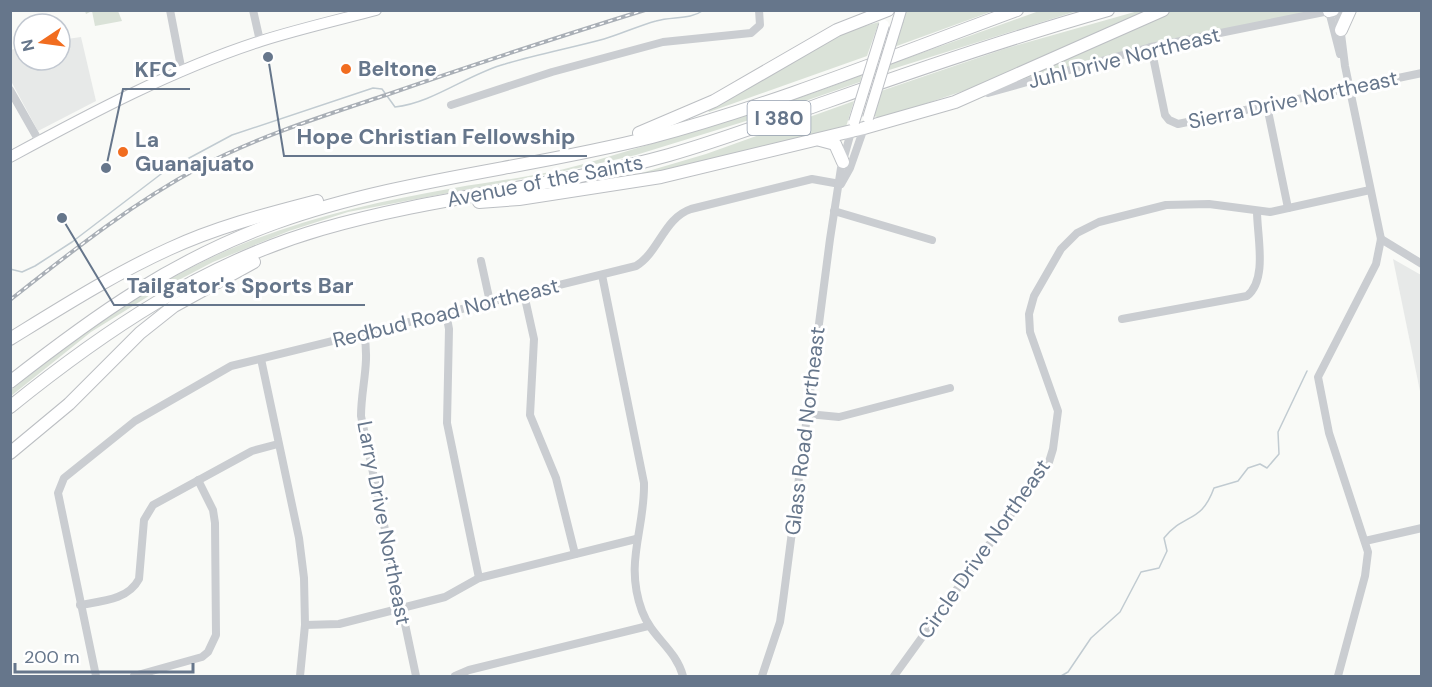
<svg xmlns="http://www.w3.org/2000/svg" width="1432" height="687" viewBox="0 0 1432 687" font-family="'DM Sans',sans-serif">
	<rect width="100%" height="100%" fill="#f9faf7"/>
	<g fill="#e7e9e8">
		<polygon points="81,37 96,101 38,131 11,81 10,50 24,47 24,60 60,60 60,40"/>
		<polygon points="1393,259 1421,275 1421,396"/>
	</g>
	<g fill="#dae2d8">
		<polygon points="85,11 118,11 122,21 95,26 92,11 86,14"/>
		<polygon points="905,11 993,11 894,47"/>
		<polygon points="1039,11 1077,11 886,71 888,65"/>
		<polygon points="1138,11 1146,13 975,87 883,118 872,116 881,91 1004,49"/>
		<polygon points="1172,11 1313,11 1003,87"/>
		<polygon points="879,22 867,56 709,112 707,109 837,34"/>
		<path d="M862,75l-2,7 -101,35 -123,38 -62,14 -226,43 -59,19 -76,31 -61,32 -61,38 -80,64v-6c70,-57 144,-110 229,-145 69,-28 140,-44 214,-57 46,-8 95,-13 140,-27 90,-27 180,-52 268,-86z"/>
		<polygon points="854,101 845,130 686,166 628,177 706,154"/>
	</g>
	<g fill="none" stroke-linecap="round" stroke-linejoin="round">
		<g stroke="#c1cbd1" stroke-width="1.5">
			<path d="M10,269l12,3 13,-6 37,-24 93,-71 67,-36 141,-47 9,1 13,18c38,-4 73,-33 110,-43 33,-10 66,-16 99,-25 17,-5 34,-13 52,-18 16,-5 34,-1 48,-11"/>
			<polyline points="1035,676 1040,676"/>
			<path d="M1061,676l7,-4 23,-34 29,-26 21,-40 18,-4 8,-17 -3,-13c21,-26 37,-14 50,-50l24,-7 10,-13 12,-4 7,4 12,-14 -1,-22 29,-61"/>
		</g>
		<defs>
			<g id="major">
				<polyline points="898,20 901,10"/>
				<path d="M10,157c81,-44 164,-88 251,-116 38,-12 77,-21 115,-31"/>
			</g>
			<g id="highway">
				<polyline points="1329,11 1333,10"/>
				<polyline points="1341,30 1350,10"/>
				<polyline points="639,133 714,101 837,30 888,10"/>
				<polyline points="820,140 835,144 843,162"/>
				<polyline points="479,202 519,199 661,177 864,128 955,102 1163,10"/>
				<path d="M10,339c52,-32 104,-65 159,-90 47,-22 98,-35 148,-48"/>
				<path d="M10,382c87,-68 161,-121 265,-159 122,-44 253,-54 377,-86 124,-33 245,-83 365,-127"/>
				<path d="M10,407c94,-76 194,-144 312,-178 114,-33 233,-42 347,-74 53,-15 105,-35 157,-53 93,-33 186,-65 282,-92"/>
				<polyline points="10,453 69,404 140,333 174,306 254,262"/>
			</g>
		</defs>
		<use href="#major" stroke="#bdc0c5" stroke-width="12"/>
		<use href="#highway" stroke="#bcbfc3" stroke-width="14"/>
		<g stroke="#cacdd1" stroke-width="8">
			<polyline points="170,10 182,72"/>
			<polyline points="253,10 260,41"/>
			<polyline points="1151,47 1165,115 1169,120 1178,124 1422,73"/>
			<polyline points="10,90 39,141"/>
			<polyline points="988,93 1151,47 1329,11 1340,54"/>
			<polyline points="451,105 552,72 663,42 751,33 760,25 759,10"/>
			<polyline points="1267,106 1288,208"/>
			<polyline points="841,184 850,168 864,128"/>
			<polyline points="834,211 932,240"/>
			<polyline points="1381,239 1422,264"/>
			<polyline points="481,261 490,302"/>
			<path d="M602,275l42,208c1,47 -20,79 -2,128 10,27 33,37 41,65"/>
			<polyline points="524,294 534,339 530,415 556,478 575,554"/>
			<polyline points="446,313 449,329 447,423 479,578"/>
			<path d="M1122,319l125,-23c21,-17 10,-60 10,-85"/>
			<path d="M364,334c6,29 -3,54 -3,82l55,260"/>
			<polyline points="261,359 299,538 304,578 305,625 300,676"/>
			<polyline points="808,414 839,417 950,388"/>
			<polyline points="1365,541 1422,528"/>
			<path d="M80,605c22,-4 48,-5 59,-26l5,-59 9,-15 99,-54 26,-7"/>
			<polyline points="305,625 339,624 445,597 479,578 636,539"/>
			<path d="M96,676l-38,-183 6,-15 71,-57 96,-55 405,-100c23,-14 28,-48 55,-57l121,-30 28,5"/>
			<polyline points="134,676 202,657 208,652 216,635 215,523 213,510 198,480"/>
			<polyline points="455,676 469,670 648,626"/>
			<polyline points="762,676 780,622 783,601 830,239 841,168 851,132"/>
			<polyline points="894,676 1049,462 1053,449 1058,411 1030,332 1029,314 1034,296 1061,249 1077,233 1099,222 1166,205 1209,204 1270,212 1370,190"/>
			<polyline points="1338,676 1365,576 1368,552 1329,433 1318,377 1376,264 1381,239 1345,66 1338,10"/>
		</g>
		<use href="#major" stroke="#fff" stroke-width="10"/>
		<use href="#highway" stroke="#fff" stroke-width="12"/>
		<defs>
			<path id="rail" d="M10,300c61,-48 121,-96 190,-133 59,-31 123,-51 186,-72 86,-30 172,-58 259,-85"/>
		</defs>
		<use href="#rail" stroke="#a9afb6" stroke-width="4"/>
		<use href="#rail" stroke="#fff" stroke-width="1.5" stroke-dasharray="4.5" stroke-linecap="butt"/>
		<defs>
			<g id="major-bridge">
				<polyline points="868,118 898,20"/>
				<polyline points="854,122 884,25"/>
			</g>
		</defs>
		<use href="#major-bridge" stroke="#bdc0c5" stroke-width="12" stroke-linecap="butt"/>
		<use href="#major-bridge" stroke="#fff" stroke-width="10"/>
	</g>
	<g fill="#f16d20" stroke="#fff" stroke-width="2">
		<circle cx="346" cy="69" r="6"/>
		<circle cx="123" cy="152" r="6"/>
	</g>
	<g text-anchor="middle" stroke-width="6" stroke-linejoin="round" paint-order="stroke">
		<rect fill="#fff" stroke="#949fae" stroke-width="1.5" x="747.5" y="101" width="63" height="34" rx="4.5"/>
		<g font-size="20" font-weight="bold" fill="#66768b">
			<text x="779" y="125">I 380</text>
		</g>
		<g font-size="21" fill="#66768b" stroke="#fff">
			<text transform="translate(1124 58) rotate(-14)" y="7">Juhl Drive Northeast</text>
			<text transform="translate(1293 100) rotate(-12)" y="7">Sierra Drive Northeast</text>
			<text transform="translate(545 181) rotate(-11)" y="7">Avenue of the Saints</text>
			<text transform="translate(446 313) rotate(-14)" y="7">Redbud Road Northeast</text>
			<text transform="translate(805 431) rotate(-83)" y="7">Glass Road Northeast</text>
			<text transform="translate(384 523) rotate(79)" y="7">Larry Drive Northeast</text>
			<text transform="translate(984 549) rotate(-55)" y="7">Circle Drive Northeast</text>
		</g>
		<g font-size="21" font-weight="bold" fill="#66768b" stroke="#fff" text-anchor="start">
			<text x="358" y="76">Beltone</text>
			<text x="135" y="147">La<tspan x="135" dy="24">Guanajuato</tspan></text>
		</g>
	</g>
	<path fill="none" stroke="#66768b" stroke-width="2" d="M106 168L123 89H190M268 57L284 156H587M62 218L114 305H365"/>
	<g fill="#66768b" stroke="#fff" stroke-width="2">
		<circle cx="106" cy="168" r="6"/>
		<circle cx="268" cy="57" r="6"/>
		<circle cx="62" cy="218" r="6"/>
	</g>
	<g font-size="22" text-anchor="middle" font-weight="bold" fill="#66768b" stroke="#fff" stroke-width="6" stroke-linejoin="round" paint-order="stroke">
		<text x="156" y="77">KFC</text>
		<text x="436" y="144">Hope Christian Fellowship</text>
		<text x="240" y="293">Tailgator's Sports Bar</text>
	</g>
	<rect width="1432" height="687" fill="none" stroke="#66768b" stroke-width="24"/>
	<g transform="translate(42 42) rotate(257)"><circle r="28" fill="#ffffff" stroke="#c2c8d1" stroke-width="1.5"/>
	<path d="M0-4.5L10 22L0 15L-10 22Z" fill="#f16d20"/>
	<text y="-9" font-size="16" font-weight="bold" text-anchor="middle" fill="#66768b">N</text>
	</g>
	<path d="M15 663v9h178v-9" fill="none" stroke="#66768b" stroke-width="3"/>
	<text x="24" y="663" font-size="18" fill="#66768b" stroke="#ffffff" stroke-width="4.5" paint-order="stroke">200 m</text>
</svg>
